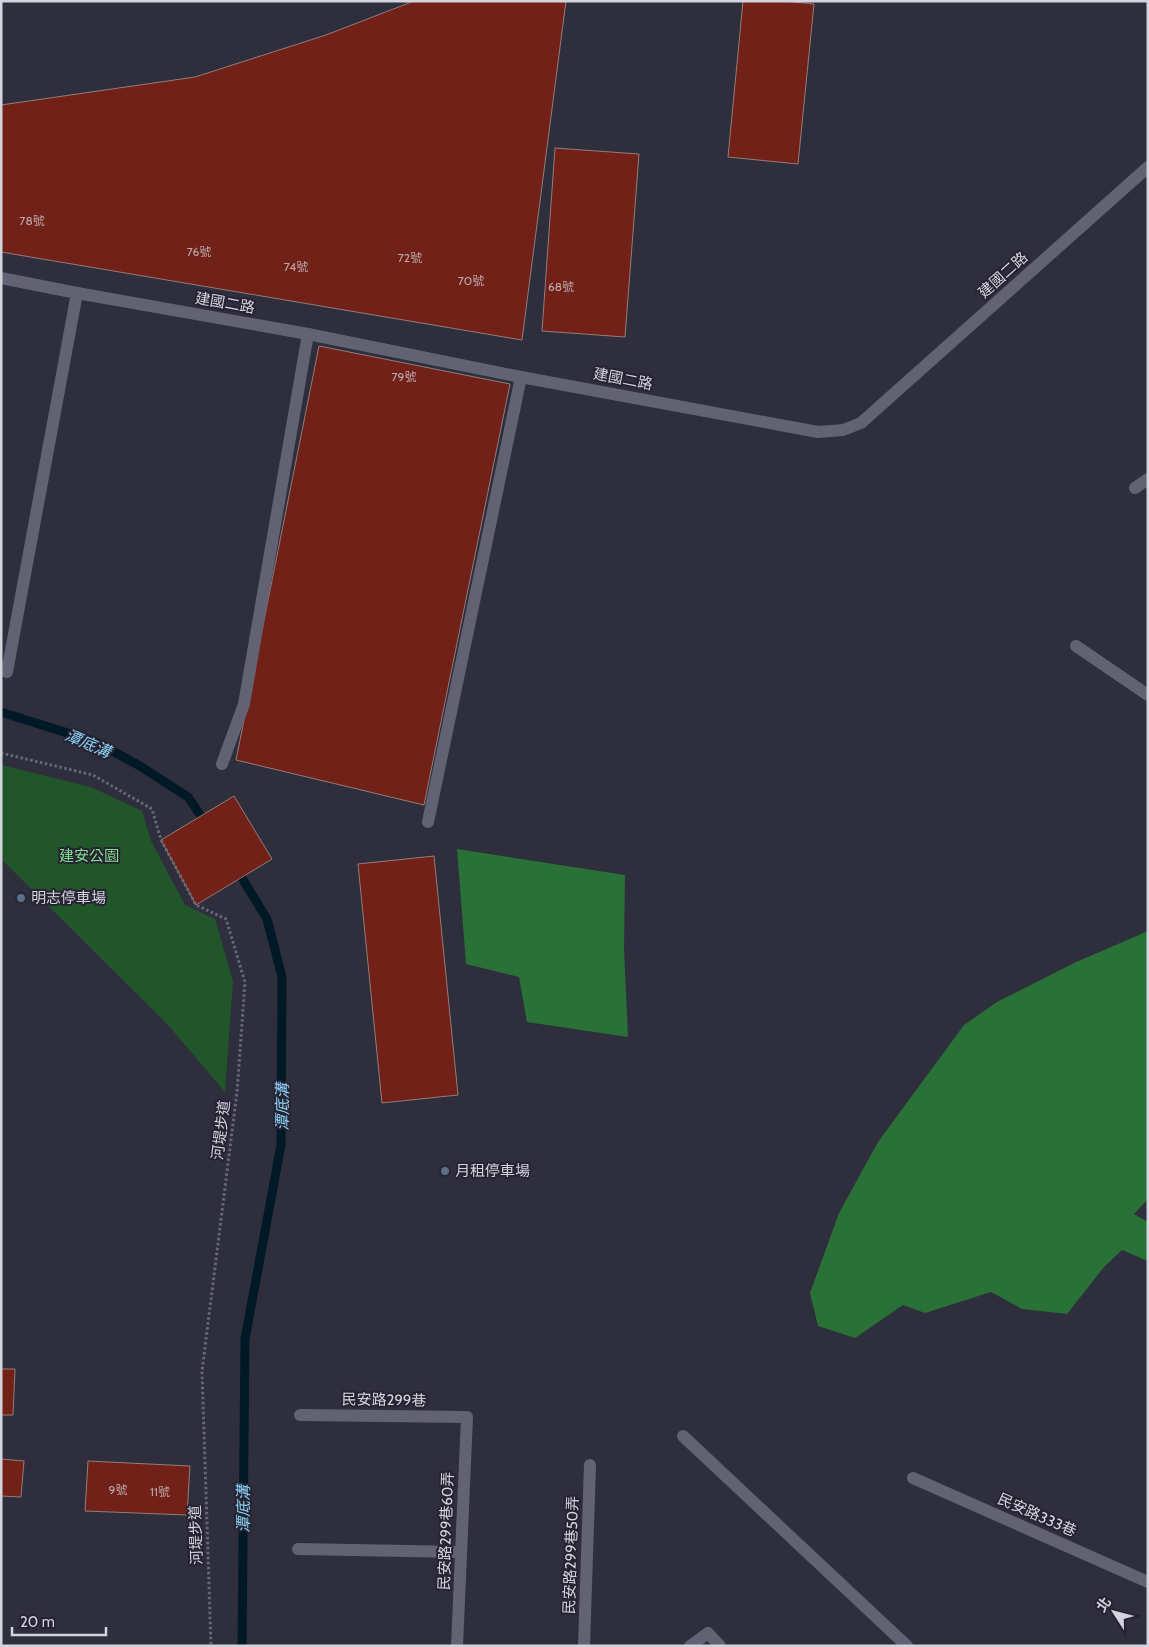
<svg xmlns="http://www.w3.org/2000/svg" width="1149" height="1647" viewBox="0 0 1149 1647" font-family="Cabin,'Noto Sans TC',sans-serif">
	<rect width="100%" height="100%" fill="#2f2e3d"/>
	<polygon fill="#21552a" points="1,765 91,787 142,811 151,841 185,905 215,919 233,981 225,1092 169,1026 1,859"/>
	<g fill="#2a7137">
		<polygon points="457,849 625,875 624,949 628,1037 527,1022 519,977 466,964"/>
		<polygon points="1148,931 1148,1199 1134,1214 1148,1222 1148,1261 1122,1250 1104,1267 1067,1314 1022,1309 991,1292 925,1313 903,1305 855,1338 818,1326 810,1293 839,1213 878,1142 964,1025 997,1002 1074,963"/>
	</g>
	<g fill="none" stroke-linecap="round" stroke-linejoin="round">
		<g stroke="#001927" stroke-width="9">
			<polyline points="1,712 96,742 140,766 188,797 208,826"/>
			<polyline points="236,868 267,919 282,977 281,1145 245,1339 242,1646"/>
		</g>
	</g>
	<g fill="#722118" stroke="#927d79">
		<polygon points="414,1 566,1 522,340 1,252 1,105 195,77 326,35"/>
		<polygon points="743,1 785,1 814,4 798,164 728,157"/>
		<polygon points="555,148 639,154 625,337 542,331"/>
		<polygon points="319,346 510,384 424,805 236,760"/>
		<polygon points="234,796 272,859 196,905 161,840"/>
		<polygon points="434,856 458,1095 382,1103 358,864"/>
		<polygon points="1,1369 15,1369 13,1415 1,1415"/>
		<polygon points="1,1459 24,1461 21,1497 1,1496"/>
		<polygon points="88,1461 190,1466 187,1515 85,1511"/>
	</g>
	<g fill="none" stroke-linecap="round" stroke-linejoin="round">
		<polyline stroke="#686774" stroke-width="3" stroke-dasharray="2.5 2.5" stroke-linecap="butt" points="1,753 93,775 152,809 161,840 196,905 226,919 245,982 237,1092 202,1371 211,1646"/>
		<g stroke="#636273" stroke-width="12">
			<polyline points="1135,488 1148,479"/>
			<polyline points="1076,646 1148,695"/>
			<polyline points="7,672 77,293"/>
			<polyline points="222,764 244,704 308,334"/>
			<polyline points="428,822 521,377"/>
			<polyline points="300,1415 467,1417 457,1646"/>
			<polyline points="683,1436 907,1646"/>
			<polyline points="913,1478 1148,1582"/>
			<polyline points="298,1549 461,1552"/>
			<polyline points="584,1646 590,1465"/>
			<polyline points="690,1646 708,1633 720,1646"/>
		</g>
		<polyline stroke="#636273" stroke-width="12" points="1,278 77,293 308,334 521,377 818,432 843,430 861,423 1148,167"/>
	</g>
	<g fill="#5c6f8a" stroke="#262433" stroke-width="2">
		<circle cx="21" cy="898" r="5"/>
		<circle cx="445" cy="1171" r="5"/>
	</g>
	<g text-anchor="middle" stroke-width="4" stroke-linejoin="round" paint-order="stroke">
		<g font-size="12" fill="#bca7ac">
			<text x="32" y="225">78號</text>
			<text x="199" y="256">76號</text>
			<text x="410" y="262">72號</text>
			<text x="296" y="271">74號</text>
			<text x="471" y="285">70號</text>
			<text x="561" y="291">68號</text>
			<text x="404" y="381">79號</text>
			<text x="118" y="1494">9號</text>
			<text x="160" y="1496">11號</text>
		</g>
		<g font-size="15" fill="#d4d4de" stroke="#262433">
			<text transform="translate(1003 275) rotate(-42)" y="5">建國二路</text>
			<text transform="translate(225 303) rotate(10)" y="5">建國二路</text>
			<text transform="translate(623 379) rotate(11)" y="5">建國二路</text>
			<text transform="translate(221 1130) rotate(-83)" y="5">河堤步道</text>
			<text transform="translate(384 1400) rotate(1)" y="5">民安路299巷</text>
			<text transform="translate(1037 1515) rotate(24)" y="5">民安路333巷</text>
			<text transform="translate(446 1531) rotate(-88)" y="5">民安路299巷60弄</text>
			<text transform="translate(196 1535) rotate(-92)" y="5">河堤步道</text>
			<text transform="translate(571 1555) rotate(-88)" y="5">民安路299巷50弄</text>
		</g>
		<g font-size="15" fill="#81df8d" stroke="#262433">
			<text x="89" y="861">建安公園</text>
		</g>
		<g font-size="15" fill="#d4d4de" stroke="#262433" text-anchor="start">
			<text x="31" y="903">明志停車場</text>
			<text x="455" y="1176">月租停車場</text>
		</g>
		<g font-size="16" font-style="italic" fill="#8bd0f5" stroke="#262433">
			<text transform="translate(88 743) rotate(23)" y="6">潭底溝</text>
			<text transform="translate(282 1107) rotate(-90)" y="6">潭底溝</text>
			<text transform="translate(243 1509) rotate(-90)" y="6">潭底溝</text>
		</g>
	</g>
	<rect width="1149" height="1647" fill="none" stroke="#d4d4de" stroke-width="5"/>
	<g transform="translate(1114 1612) rotate(306)" stroke="#262433" stroke-width="4" paint-order="stroke">
	<path d="M0-4L9 19L0 12L-9 19Z" fill="#d4d4de"/>
	<text y="-8" font-size="14" font-weight="bold" text-anchor="middle" fill="#d4d4de">北</text>
	</g>
	<path d="M12 1627v8h94v-8" fill="none" stroke="#d4d4de" stroke-width="2.5"/>
	<text x="20" y="1627" font-size="15" fill="#d4d4de" stroke="#262433" stroke-width="4" paint-order="stroke">20 m</text>
</svg>
